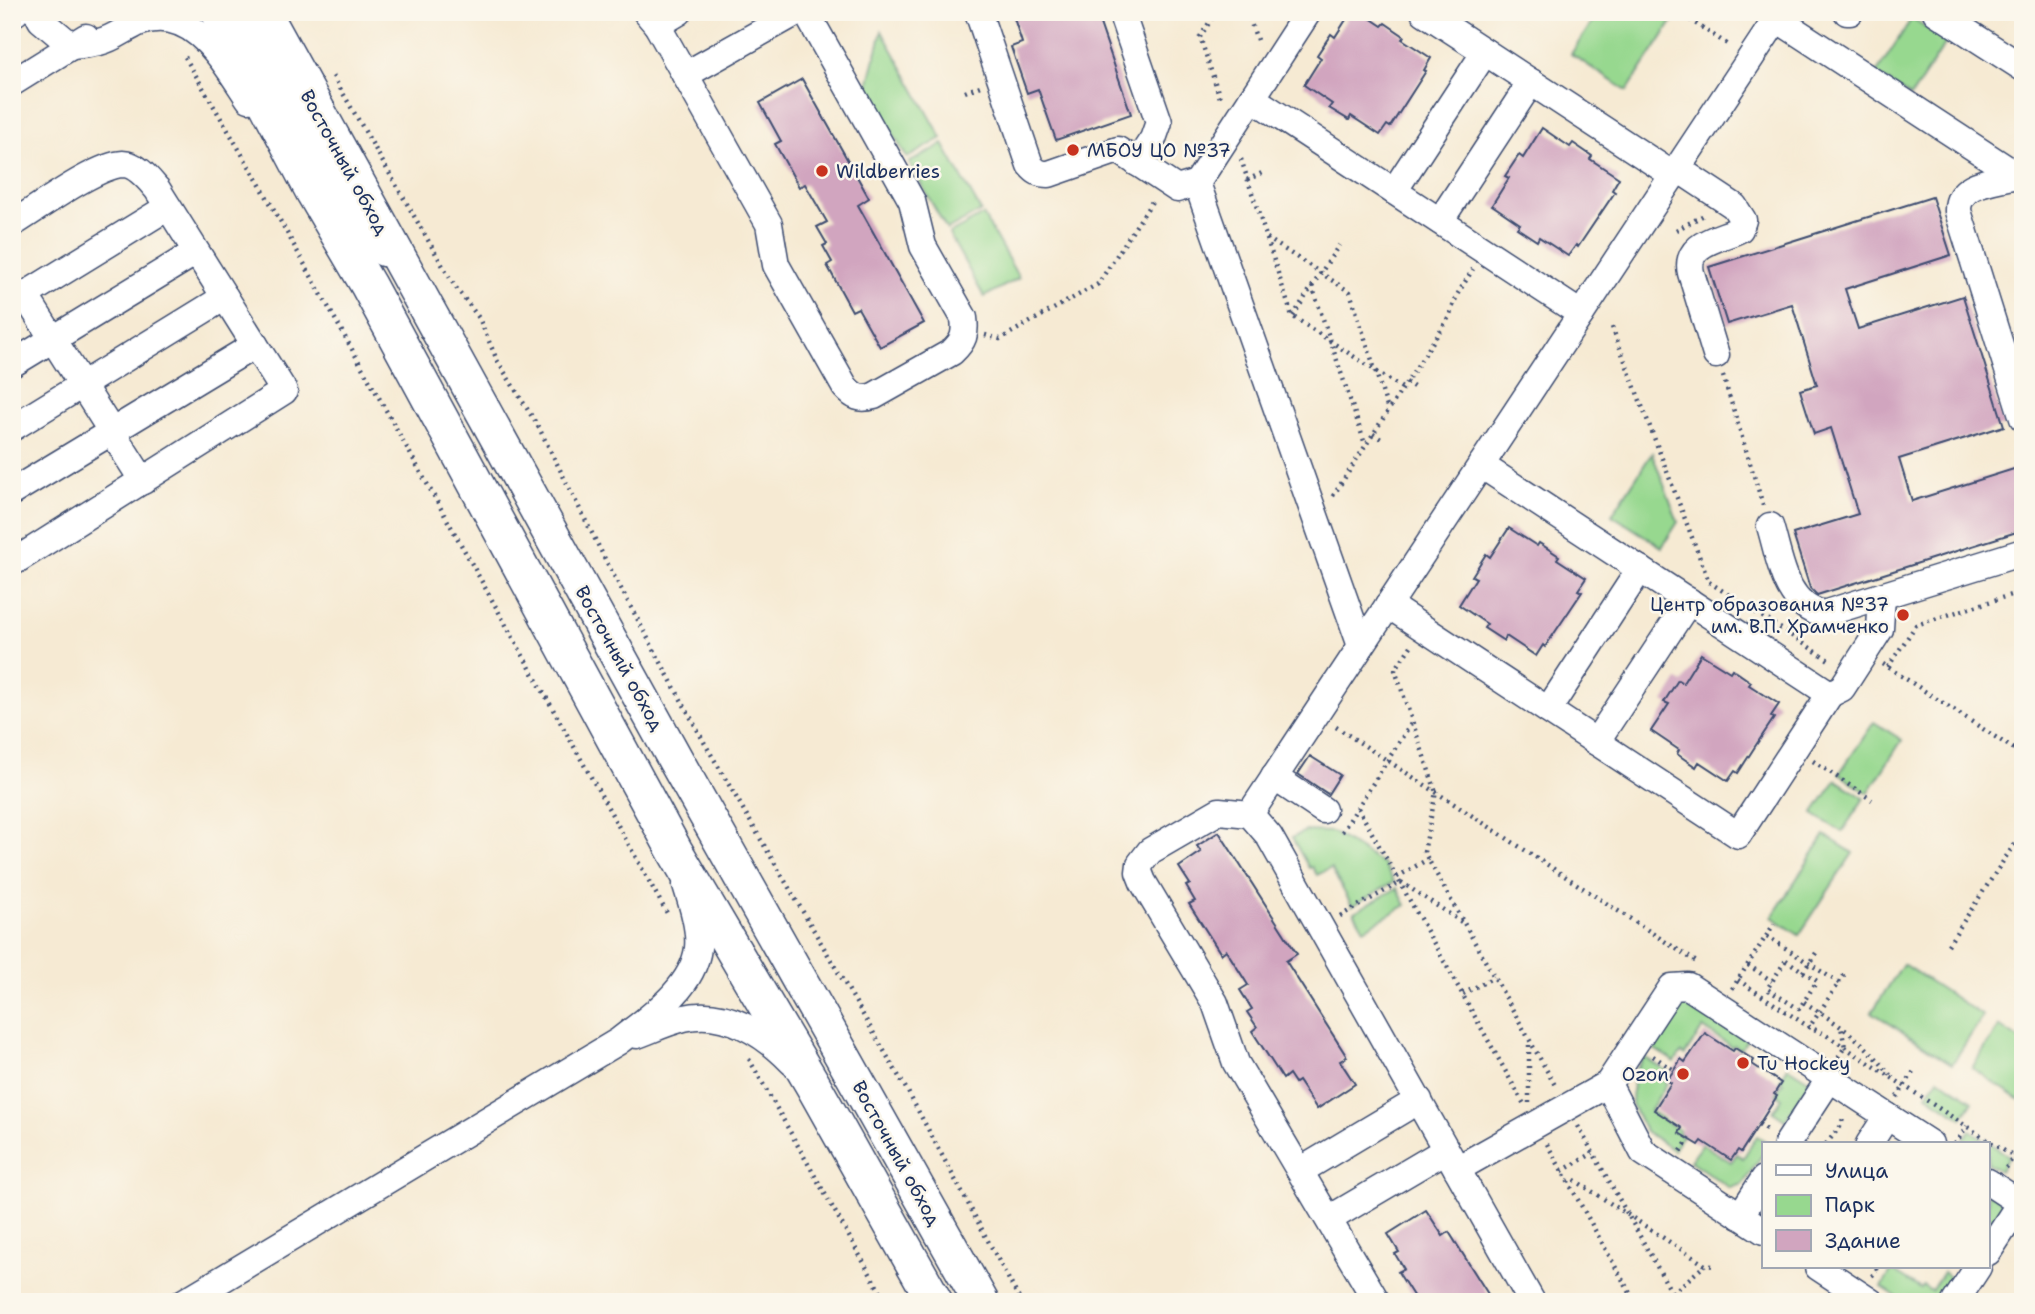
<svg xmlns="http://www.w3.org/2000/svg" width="2035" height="1314" viewBox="0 0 2035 1314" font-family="'Shantell Sans',sans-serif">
	<rect width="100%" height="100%" fill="#fbf7ec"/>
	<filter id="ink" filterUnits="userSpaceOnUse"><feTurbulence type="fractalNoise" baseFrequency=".0143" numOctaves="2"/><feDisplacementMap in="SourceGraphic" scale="14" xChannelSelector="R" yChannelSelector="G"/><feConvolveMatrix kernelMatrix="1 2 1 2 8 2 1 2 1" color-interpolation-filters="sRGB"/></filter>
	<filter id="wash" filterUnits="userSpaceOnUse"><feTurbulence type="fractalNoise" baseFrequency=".00686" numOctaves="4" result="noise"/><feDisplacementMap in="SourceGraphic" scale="28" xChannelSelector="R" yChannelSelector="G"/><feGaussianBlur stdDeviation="1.57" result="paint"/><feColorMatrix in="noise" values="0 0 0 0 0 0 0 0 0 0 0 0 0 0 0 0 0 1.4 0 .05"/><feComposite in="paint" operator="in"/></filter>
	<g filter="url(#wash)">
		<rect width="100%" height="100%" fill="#f6ead3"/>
		<g fill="#97d88f" stroke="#598476" stroke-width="2">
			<polygon points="1599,12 1670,12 1676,16 1627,91 1571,54"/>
			<polygon points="1912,18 1947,41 1911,97 1876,74"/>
			<polygon points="882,31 942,138 907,158 867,89"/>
			<polygon points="943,144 981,211 947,230 909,163"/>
			<polygon points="983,215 1019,278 984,297 949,234"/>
			<polygon points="1652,453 1678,522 1662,547 1612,515"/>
			<polygon points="1874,722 1902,740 1868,793 1839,774"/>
			<polygon points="1836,780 1864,798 1842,832 1813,814"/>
			<polygon points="1305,831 1332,832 1384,865 1394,882 1352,906 1331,868 1317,875 1312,867 1309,868 1292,838"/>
			<polygon points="1825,835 1853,853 1799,935 1772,917"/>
			<polygon points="1397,888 1406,905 1364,929 1354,912"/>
			<polygon points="1903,964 1983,1016 1952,1064 1872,1012"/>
			<polygon points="1683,998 1747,1040 1741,1049 1734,1045 1732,1047 1703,1028 1685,1055 1681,1053 1675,1062 1651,1047"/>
			<polygon points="1999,1026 2023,1042 2023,1102 1972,1068"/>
			<polygon points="1644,1057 1668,1072 1663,1080 1667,1083 1650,1111 1679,1130 1678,1133 1682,1136 1673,1150 1645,1131 1632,1105 1633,1074"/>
			<polygon points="1788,1067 1810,1081 1785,1120 1773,1112 1782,1098 1776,1094 1783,1083 1780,1080"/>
			<polygon points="1938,1078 1973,1101 1962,1118 1927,1095"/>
			<polygon points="1970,1130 2009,1156 2000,1171 1988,1164 1988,1144 1960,1144"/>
			<polygon points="1757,1136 1770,1144 1764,1144 1764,1152 1743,1184 1730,1188 1690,1161 1702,1144 1731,1162 1737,1154 1743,1158"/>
			<polygon points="1988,1192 2004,1203 1988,1228"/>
			<polygon points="1892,1270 1921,1289 1923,1286 1931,1291 1943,1272 1954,1280 1939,1302 1905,1302 1882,1287"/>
		</g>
		<g id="blocks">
			<g fill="#d1a5bf">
				<polygon points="1012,12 1096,12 1131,114 1056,140 1038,89 1027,93 1011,47 1022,43"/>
				<polygon points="1351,12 1361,12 1382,26 1385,23 1404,36 1402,39 1431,58 1424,70 1426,71 1390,127 1387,125 1380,135 1351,116 1349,120 1329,108 1332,104 1304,85 1321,58 1317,55 1331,34 1335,37"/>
				<polygon points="802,79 869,198 858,205 924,323 880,347 858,308 852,311 827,265 832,262 823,246 827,244 817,227 827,222 805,184 799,187 775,144 781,141 760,103"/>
				<polygon points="1542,128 1570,147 1573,143 1592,156 1590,159 1619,178 1612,190 1615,192 1578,247 1576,245 1568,256 1539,237 1537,241 1517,228 1520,224 1492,205 1509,178 1505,176 1519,155 1523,158"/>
				<polygon points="1932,197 1951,255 1845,289 1858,329 1963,296 2004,426 1899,459 1912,501 2017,468 2023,486 2023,530 1817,595 1810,588 1793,534 1858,514 1831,428 1814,434 1800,390 1817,385 1792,304 1727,324 1709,267"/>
				<polygon points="1509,528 1537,546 1539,543 1559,556 1557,559 1586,578 1578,590 1582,592 1545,647 1543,645 1536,656 1506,636 1504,641 1484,628 1487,624 1459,605 1476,578 1472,576 1486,554 1490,557"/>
				<polygon points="1701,654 1730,672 1732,669 1751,682 1749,685 1779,704 1771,716 1774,718 1756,745 1738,773 1735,771 1728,781 1699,762 1696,767 1677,754 1679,750 1651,731 1669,704 1664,702 1678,680 1683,683"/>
				<polygon points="1310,756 1340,775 1328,794 1298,774"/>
				<polygon points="1219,832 1297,954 1286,961 1347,1057 1340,1061 1355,1084 1317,1109 1298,1081 1295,1083 1289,1074 1283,1079 1252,1031 1257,1027 1247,1012 1252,1009 1240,990 1248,985 1226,950 1221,954 1189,904 1195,901 1186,886 1190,884 1179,867 1201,852 1197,846"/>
				<polygon points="1705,1033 1733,1051 1735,1048 1754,1060 1752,1064 1781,1083 1774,1094 1777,1096 1741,1152 1738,1150 1731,1160 1702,1141 1699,1145 1679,1133 1682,1128 1654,1110 1671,1083 1667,1080 1674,1070 1681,1059 1685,1062"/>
				<polygon points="1426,1210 1443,1236 1449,1232 1493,1302 1417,1302 1398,1272 1404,1269 1395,1254 1399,1252 1388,1234"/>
			</g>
		</g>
	</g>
	<g filter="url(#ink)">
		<use href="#blocks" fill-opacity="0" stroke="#3c4b70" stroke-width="2"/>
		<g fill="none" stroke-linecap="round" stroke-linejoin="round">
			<defs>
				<g id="minor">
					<path d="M37,12l4,8 31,26c9,-1 18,-2 27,-4 14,-3 26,-13 39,-19 54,-21 86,39 111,76"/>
					<polyline points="238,12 279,81 353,215 383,253"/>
					<path d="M646,12l11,13 112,199 7,41 69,122c9,10 15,13 29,9l78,-44c12,-11 14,-18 12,-34l-41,-72 -11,-45 -106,-189"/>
					<path d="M978,12l52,153c6,7 9,9 19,9l69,-24 59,39 20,-6"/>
					<polyline points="1121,12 1159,122 1153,139 1137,163"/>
					<polyline points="1308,12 1197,183 1361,646"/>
					<polyline points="1424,12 1673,175"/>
					<polyline points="1847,12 1850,12"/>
					<polyline points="1936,12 2023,68"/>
					<polyline points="12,14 16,12"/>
					<polyline points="1777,19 2016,175 2023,173"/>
					<polyline points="657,25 679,12"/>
					<polyline points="685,75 797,12"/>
					<polyline points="12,83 86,37"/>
					<polyline points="1252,98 1581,314"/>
					<path d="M1678,169l56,37 9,14 -3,9c-19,10 -56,13 -49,44l25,82"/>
					<path d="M2016,175c-22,6 -59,7 -58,36l65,207"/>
					<polyline points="1394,191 1485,52"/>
					<polyline points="1440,221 1531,82"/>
					<path d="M12,224c25,-15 84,-59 111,-60 14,0 26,16 34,25l127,202 -272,172"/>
					<polyline points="25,295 143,481"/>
					<polyline points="12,303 168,207"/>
					<polyline points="12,364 196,252"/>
					<polyline points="12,428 225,297"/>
					<polyline points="12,492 255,345"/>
					<path d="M1770,526c10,32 14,79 53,88l200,-62"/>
					<polyline points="1388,605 1738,835 1830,694 1481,465"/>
					<polyline points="1830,694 1842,688 1880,629 1882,596"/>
					<polyline points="1548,710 1640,569"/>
					<polyline points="1596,742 1689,601"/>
					<polyline points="1274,777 1323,810"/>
					<polyline points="1250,814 1269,836 1532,1302"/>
					<path d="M637,1035c16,-6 31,-13 47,-17 41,-10 81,16 108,44"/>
					<polyline points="1608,1084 1643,1152 1764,1231"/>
					<polyline points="1787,1144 1830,1078"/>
					<polyline points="1869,1144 1887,1116"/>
					<polyline points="1457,1169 1608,1084 1672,987 1688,986 1930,1144"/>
					<polyline points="1300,1171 1419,1100"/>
					<polyline points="1988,1182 2023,1205"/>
					<polyline points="1740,1216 1764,1179"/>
					<polyline points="1329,1219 1446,1150"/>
					<polyline points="1988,1252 2020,1203"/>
					<polyline points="1818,1267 1871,1302"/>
					<path d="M184,1302l435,-261c29,-23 74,-52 79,-93 2,-20 -6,-44 -12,-63"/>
					<polyline points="1377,1302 1236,1063 1215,1003 1143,882 1139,872 1140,864 1150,851 1219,811 1250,814 1781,12"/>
					<polyline points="1955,1302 1978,1267"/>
				</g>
				<g id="major">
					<polyline points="219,12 314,193 368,285 676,853 813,1085 935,1302"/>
					<polyline points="263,12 675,759 981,1302"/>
				</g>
			</defs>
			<use href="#minor" stroke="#3c4b70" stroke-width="29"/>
			<use href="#major" stroke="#3c4b70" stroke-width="38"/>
			<g stroke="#3c4b70" stroke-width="4.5" stroke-dasharray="2 5" stroke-linecap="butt">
				<polyline points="1216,12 1200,37 1221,101"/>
				<polyline points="1247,12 1257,40"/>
				<polyline points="1678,12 1730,46"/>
				<polyline points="185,57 263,190 668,915"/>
				<polyline points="333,76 454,285 479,318 497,360 539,428 606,561 704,742 908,1092 1021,1302"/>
				<polyline points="965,92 980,86"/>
				<polyline points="1241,159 1292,316 1402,388"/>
				<polyline points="1247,180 1262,173"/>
				<polyline points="1676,230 1706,214"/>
				<polyline points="1267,238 1350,292 1388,410"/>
				<polyline points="1312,286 1365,444"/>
				<polyline points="1293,316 1339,245"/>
				<polyline points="1612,327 1709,582 1832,662"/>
				<polyline points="985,335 1000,339 1098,284 1153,200"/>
				<polyline points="1723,376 1763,505"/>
				<polyline points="1406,382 1415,388"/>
				<polyline points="1373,434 1381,439"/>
				<polyline points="1333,496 1449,317 1457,295 1473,269"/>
				<polyline points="1411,646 1395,670 1436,792 1424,852 1556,1087"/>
				<polyline points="1883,664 2020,753 2023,768"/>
				<polyline points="1888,667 1916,625 2023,591"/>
				<polyline points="1336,727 1698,963"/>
				<polyline points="1813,761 1872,800"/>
				<polyline points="1358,808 1525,1106"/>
				<polyline points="1342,832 1412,722"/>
				<polyline points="1397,877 1428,859"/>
				<polyline points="1340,916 1401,882 1463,923"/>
				<polyline points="1767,936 1839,983"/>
				<polyline points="1948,945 2023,831"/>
				<polygon points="1786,960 1817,981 1799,1009 1767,989"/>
				<polyline points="1748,965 1772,981"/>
				<polyline points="1803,972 1818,950"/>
				<polyline points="1738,980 1809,1027 1823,1033 2023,1163"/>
				<polyline points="1732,989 1774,924"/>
				<polyline points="1463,994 1494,977"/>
				<path d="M1804,1002c35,23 60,38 86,73"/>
				<polyline points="1808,1029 1847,971"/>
				<polyline points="1653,1056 1674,1070"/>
				<polyline points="1838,1057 1845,1047 1841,1027"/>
				<polyline points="749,1059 886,1302"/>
				<polyline points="1897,1097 1916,1068"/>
				<polyline points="1529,1103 1529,1042"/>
				<polyline points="1759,1124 1769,1131"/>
				<polyline points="1578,1126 1677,1302"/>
				<polyline points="1547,1144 1635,1302"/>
				<polyline points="1826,1144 1840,1127 1844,1116"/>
				<polyline points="1955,1144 1967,1126"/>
				<polyline points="1681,1151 1689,1139"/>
				<polyline points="2006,1168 2023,1143"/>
				<polyline points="1562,1171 1593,1153"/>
				<polyline points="1568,1181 1573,1179 1705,1265 1713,1266"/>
				<polyline points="1872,1276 1878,1267"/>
				<polyline points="1662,1302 1705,1265"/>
			</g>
			<use href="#minor" stroke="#fff" stroke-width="26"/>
			<use href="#major" stroke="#fff" stroke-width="35"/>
		</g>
	</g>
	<g fill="#c8321e" stroke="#fbf7ec" stroke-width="2.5">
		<circle cx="1073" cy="150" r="7"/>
		<circle cx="822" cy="171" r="7"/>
		<circle cx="1903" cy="615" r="7"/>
		<circle cx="1743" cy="1063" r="7"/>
		<circle cx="1683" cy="1074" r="7"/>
	</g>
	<g text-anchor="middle" stroke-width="5" stroke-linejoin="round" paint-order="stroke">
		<g font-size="19" fill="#1b2f5e" stroke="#fbf7ec" text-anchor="start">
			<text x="1087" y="157">МБОУ ЦО №37</text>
			<text x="836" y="178">Wildberries</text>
			<text x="1889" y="611" text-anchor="end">Центр образования №37<tspan x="1889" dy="22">им. В.П. Храмченко</tspan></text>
			<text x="1757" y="1070">Tu Hockey</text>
			<text x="1669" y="1081" text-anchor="end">Ozon</text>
		</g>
		<g font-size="19" fill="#1b2f5e" stroke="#fbf7ec">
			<text transform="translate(345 162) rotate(61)" y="7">Восточный обход</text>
			<text transform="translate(620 658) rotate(61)" y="7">Восточный обход</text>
			<text transform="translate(897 1153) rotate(61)" y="7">Восточный обход</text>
		</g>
	</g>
	<rect width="2035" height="1314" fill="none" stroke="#fbf7ec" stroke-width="42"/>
	<rect x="1762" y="1142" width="228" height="126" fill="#fbf7ec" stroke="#a1a7b3" stroke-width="2"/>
	<rect x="1776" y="1165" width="35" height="10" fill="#ffffff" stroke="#a1a7b3" stroke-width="2"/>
	<text x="1825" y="1178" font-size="21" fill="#1b2f5e">Улица</text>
	<rect x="1776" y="1195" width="35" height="21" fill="#97d88f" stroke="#a1a7b3" stroke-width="2"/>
	<text x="1825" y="1212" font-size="21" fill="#1b2f5e">Парк</text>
	<rect x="1776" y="1230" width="35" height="21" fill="#d1a5bf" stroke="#a1a7b3" stroke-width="2"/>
	<text x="1825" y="1248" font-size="21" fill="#1b2f5e">Здание</text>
</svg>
